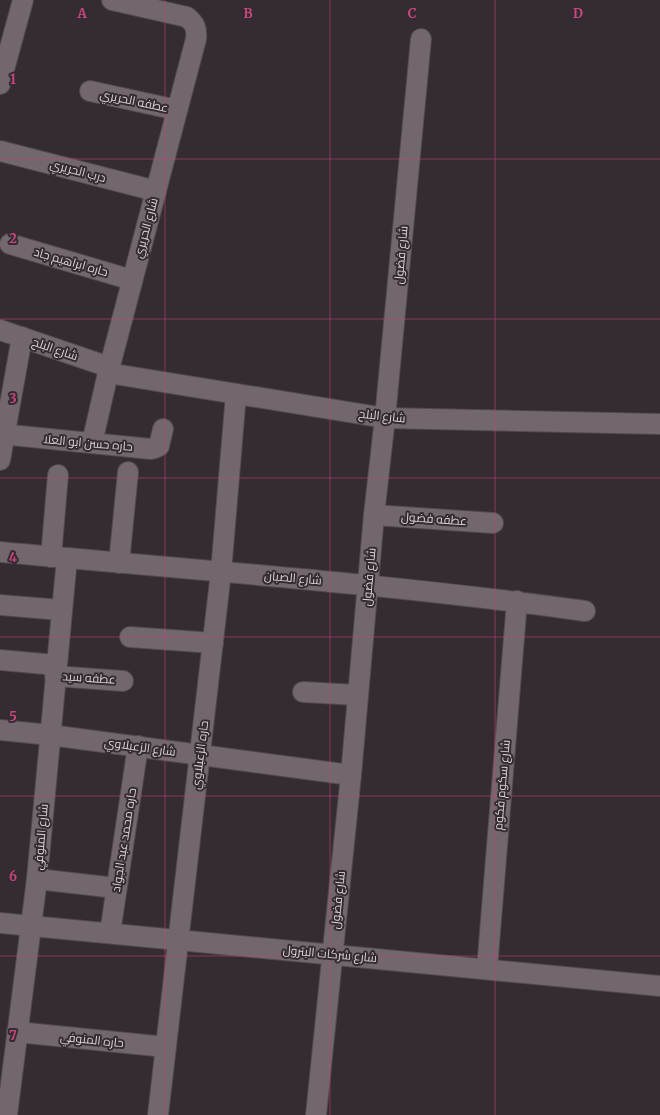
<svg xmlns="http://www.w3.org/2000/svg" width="660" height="1115" viewBox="0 0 660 1115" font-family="Merriweather,Cairo,serif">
	<rect width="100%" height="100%" fill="#352b32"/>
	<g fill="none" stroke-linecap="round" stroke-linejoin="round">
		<defs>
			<g id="street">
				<polyline points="0,84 23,0"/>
				<polyline points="90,91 177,110"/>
				<polyline points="0,151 156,191"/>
				<polyline points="10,244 132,280"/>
				<polyline points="0,330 109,367"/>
				<polyline points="108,373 385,418 660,424"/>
				<polyline points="0,434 151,449 155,448 159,446 163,429"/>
				<path d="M92,443l16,-70 88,-334c1,-11 -1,-15 -9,-22l-75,-17"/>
				<polyline points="0,460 22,337"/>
				<polyline points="374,515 493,523"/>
				<path d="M0,552c195,18 391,32 585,59"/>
				<polyline points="51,557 58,475"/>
				<polyline points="119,563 128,472"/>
				<polyline points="0,605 61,610"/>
				<polyline points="130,637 213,643"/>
				<polyline points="0,660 56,665"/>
				<polyline points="55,676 123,681"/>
				<polyline points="303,692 358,695"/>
				<polyline points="0,730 50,735 351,775"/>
				<polyline points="37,879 116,888"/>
				<polyline points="0,923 660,986"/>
				<polyline points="110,933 138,746"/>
				<polyline points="487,969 517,601"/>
				<polyline points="17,1032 166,1047"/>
				<polyline points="7,1115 37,879 67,558"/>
				<polyline points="158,1115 221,572 236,394"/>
				<polyline points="316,1115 351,775 374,515 385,418 421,39"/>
			</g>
		</defs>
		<use href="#street" stroke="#52494f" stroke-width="22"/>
		<use href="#street" stroke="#72676e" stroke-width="20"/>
	</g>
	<path fill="none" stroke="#c8477a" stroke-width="1" stroke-opacity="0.55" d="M165,0v1115M330,0v1115M495,0v1115M0,159h660M0,319h660M0,478h660M0,637h660M0,796h660M0,956h660"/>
	<g text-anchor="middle" stroke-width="4" stroke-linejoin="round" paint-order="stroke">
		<g font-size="12" fill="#dcd5d9" stroke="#352b32">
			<text transform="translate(134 101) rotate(12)" y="4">عطفه الحريري</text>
			<text transform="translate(78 171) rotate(15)" y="4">درب الحريري</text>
			<text transform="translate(146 228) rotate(-75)" y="4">شارع الحريري</text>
			<text transform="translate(401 255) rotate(-85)" y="4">شارع فضول</text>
			<text transform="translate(71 262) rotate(16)" y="4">حاره ابراهيم جاد</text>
			<text transform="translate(55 349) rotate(19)" y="4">شارع البلح</text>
			<text transform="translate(382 416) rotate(6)" y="4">شارع البلح</text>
			<text transform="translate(88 443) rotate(5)" y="4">حاره حسن ابو العلا</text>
			<text transform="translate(434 519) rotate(4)" y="4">عطفه فضول</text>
			<text transform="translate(369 577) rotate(-85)" y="4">شارع فضول</text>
			<text transform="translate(293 578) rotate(5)" y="4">شارع الصبان</text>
			<text transform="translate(89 678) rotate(4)" y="4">عطفه سيد</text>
			<text transform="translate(140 747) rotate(8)" y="4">شارع الزعبلاوي</text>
			<text transform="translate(200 755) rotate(-83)" y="4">حاره الزعبلاوي</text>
			<text transform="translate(502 785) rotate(-85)" y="4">شارع سكوم فكوم</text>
			<text transform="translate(41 837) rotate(-85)" y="4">شارع المنوفي</text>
			<text transform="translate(124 840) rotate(-81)" y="4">حاره محمد عبد الجواد</text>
			<text transform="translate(338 900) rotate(-84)" y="4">شارع فضول</text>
			<text transform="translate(330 954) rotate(5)" y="4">شارع شركات البترول</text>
			<text transform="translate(92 1040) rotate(6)" y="4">حاره المنوفي</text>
		</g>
	</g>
	<g font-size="13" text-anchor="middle" font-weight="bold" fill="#c8477a" stroke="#352b32" stroke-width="4" stroke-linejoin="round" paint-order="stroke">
		<text x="82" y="18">A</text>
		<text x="248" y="18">B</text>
		<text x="412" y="18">C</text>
		<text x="578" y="18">D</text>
		<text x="13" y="84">1</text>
		<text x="13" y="243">2</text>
		<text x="13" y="403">3</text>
		<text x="13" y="562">4</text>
		<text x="13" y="721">5</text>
		<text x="13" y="881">6</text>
		<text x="13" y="1040">7</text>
	</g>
</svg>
